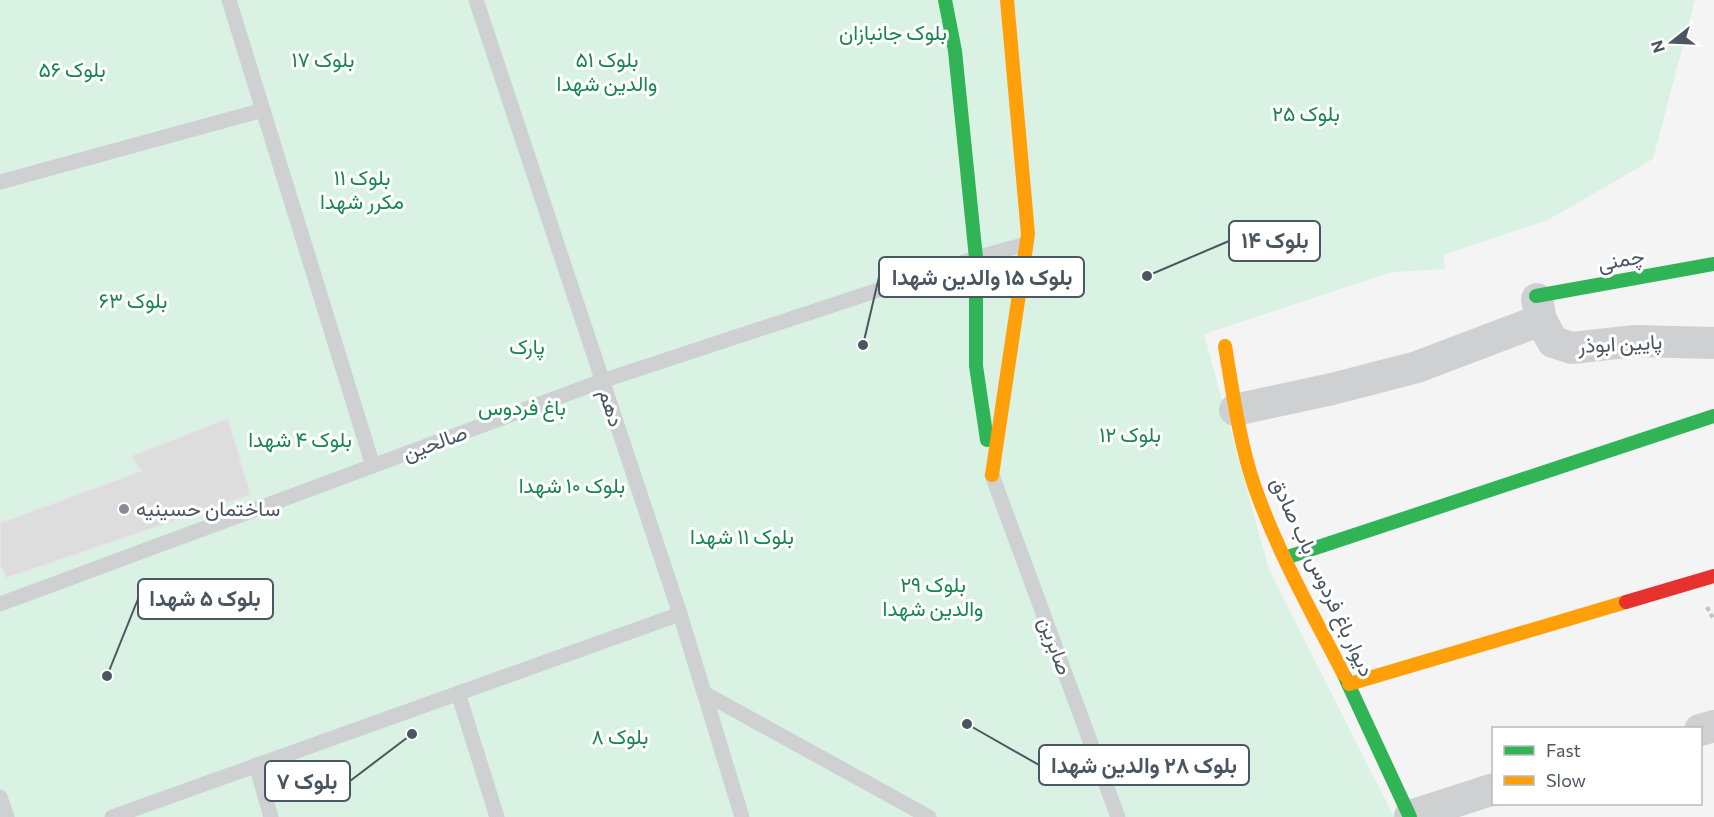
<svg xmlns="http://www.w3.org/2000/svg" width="1714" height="817" viewBox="0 0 1714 817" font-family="Commissioner,Vazirmatn,sans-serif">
	<rect width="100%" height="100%" fill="#f4f4f4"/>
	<polygon fill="#d9f2e3" points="0,0 1695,0 1653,159 1548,220 1443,255 1445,269 1392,272 1204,334 1269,570 1394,817 0,817"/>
	<polygon fill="#ddddde" stroke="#e5e6e7" stroke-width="1.5" points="228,418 251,495 6,578 0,564 0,523 141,471 131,456"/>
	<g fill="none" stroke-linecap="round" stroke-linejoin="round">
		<polyline stroke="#bcc7c4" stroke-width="4" stroke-dasharray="4.5 3" stroke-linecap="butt" points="1707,607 1714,620"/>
		<g stroke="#ced0d2" stroke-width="15">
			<polyline points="229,0 373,466"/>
			<polyline points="476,0 680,614 742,817"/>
			<polyline points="0,182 263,110"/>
			<polyline points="992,475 1118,817"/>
			<polyline points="0,604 602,381 976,258 1026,244"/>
			<polyline points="458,693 497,817"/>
			<polyline points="704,693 929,817"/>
			<polyline points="256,765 271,817"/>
			<polyline points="0,797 7,817"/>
			<polyline points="112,817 680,614"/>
		</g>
		<g stroke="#ced0d2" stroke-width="32">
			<polyline points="1537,299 1541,320 1553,342 1572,348 1635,341 1714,343"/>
			<polyline points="1235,410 1332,389 1417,367 1541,320"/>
			<polyline points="1700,730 1714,726"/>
			<polyline points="1410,816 1494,789"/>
		</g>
		<g stroke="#30b455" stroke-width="14">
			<polyline points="945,0 955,51 976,258 976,366 987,440"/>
			<polyline points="1536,296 1714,264"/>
			<polyline points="1285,558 1714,416"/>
			<polyline points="1344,675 1410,817"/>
		</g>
		<g stroke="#ff9f0a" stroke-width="14">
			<path d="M1225,346c8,47 14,94 29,139 23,66 58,128 90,190"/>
			<polyline points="992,475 1028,234 1007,0"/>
			<polyline points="1349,684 1626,602"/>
		</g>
		<polyline stroke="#e5322d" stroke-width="14" points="1626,602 1714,576"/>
	</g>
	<circle fill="#868d94" stroke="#fff" stroke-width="2" cx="124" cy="509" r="6"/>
	<g text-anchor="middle" stroke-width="6" stroke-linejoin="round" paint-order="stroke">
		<g font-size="21" fill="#17864f" stroke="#fff">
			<text x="893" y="40">بلوک جانبازان</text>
			<text x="323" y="67">بلوک ۱۷</text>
			<text x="607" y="67">بلوک ۵۱<tspan x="607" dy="24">والدین شهدا</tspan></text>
			<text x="72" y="77">بلوک ۵۶</text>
			<text x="1306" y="121">بلوک ۲۵</text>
			<text x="362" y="185">بلوک ۱۱<tspan x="362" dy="24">مکرر شهدا</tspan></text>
			<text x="133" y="308">بلوک ۶۳</text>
			<text x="527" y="354">پارک</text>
			<text x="522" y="415">باغ فردوس</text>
			<text x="1130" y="442">بلوک ۱۲</text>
			<text x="300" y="447">بلوک ۴ شهدا</text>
			<text x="572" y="493">بلوک ۱۰ شهدا</text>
			<text x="742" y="544">بلوک ۱۱ شهدا</text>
			<text x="933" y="592">بلوک ۲۹<tspan x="933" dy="24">والدین شهدا</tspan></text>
			<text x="620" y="744">بلوک ۸</text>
		</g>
		<g font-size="21" fill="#4a5661" stroke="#fff">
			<text transform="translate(1621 260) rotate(-10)" y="7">چمنی</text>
			<text transform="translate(1620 344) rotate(-3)" y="7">پایین ابوذر</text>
			<text transform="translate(611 408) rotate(72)" y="7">دهم</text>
			<text transform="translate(435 443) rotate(-20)" y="7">صالحین</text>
			<text transform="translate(1322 577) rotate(65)" y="7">دیوار باغ فردوس باب صادق</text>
			<text transform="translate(1055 646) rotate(70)" y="7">صابرین</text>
		</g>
		<g font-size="21" fill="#4a5661" stroke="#fff" text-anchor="start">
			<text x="136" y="516">ساختمان حسینیه</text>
		</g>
	</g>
	<path fill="none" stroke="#4a5661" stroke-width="2" d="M1147 276L1229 241M863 345L879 277M107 676L138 599M967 724L1039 765M412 734L350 781"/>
	<g fill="#4a5661" stroke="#fff" stroke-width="2">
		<circle cx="1147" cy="276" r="6"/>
		<circle cx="863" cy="345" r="6"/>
		<circle cx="107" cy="676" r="6"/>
		<circle cx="967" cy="724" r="6"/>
		<circle cx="412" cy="734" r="6"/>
	</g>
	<g fill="#fff" stroke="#4a5661" stroke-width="2">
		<rect x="1229" y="221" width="91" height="40" rx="6"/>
		<rect x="879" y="257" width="205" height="40" rx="6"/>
		<rect x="138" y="579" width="135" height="40" rx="6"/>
		<rect x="1039" y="745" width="210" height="40" rx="6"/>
		<rect x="265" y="761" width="85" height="40" rx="6"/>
	</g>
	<g font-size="22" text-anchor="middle" font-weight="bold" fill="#4a5661">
		<text x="1275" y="248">بلوک ۱۴</text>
		<text x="982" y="285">بلوک ۱۵ والدین شهدا</text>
		<text x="205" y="606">بلوک ۵ شهدا</text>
		<text x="1144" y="773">بلوک ۲۸ والدین شهدا</text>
		<text x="307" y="789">بلوک ۷</text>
	</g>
	<rect x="1492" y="727" width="210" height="78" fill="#ffffff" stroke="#b7bbc0" stroke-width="1.5"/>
	<rect x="1504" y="746" width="30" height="9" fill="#30b455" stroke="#b7bbc0" stroke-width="1.5"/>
	<text x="1546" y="757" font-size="18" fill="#4a5661">Fast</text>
	<rect x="1504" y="776" width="30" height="9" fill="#ff9f0a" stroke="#b7bbc0" stroke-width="1.5"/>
	<text x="1546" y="787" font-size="18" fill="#4a5661">Slow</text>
	<g transform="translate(1672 42) rotate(252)" stroke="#ffffff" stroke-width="4.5" paint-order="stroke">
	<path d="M0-4.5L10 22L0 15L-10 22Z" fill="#4a5661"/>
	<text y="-9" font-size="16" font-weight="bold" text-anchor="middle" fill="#4a5661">N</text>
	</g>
</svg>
